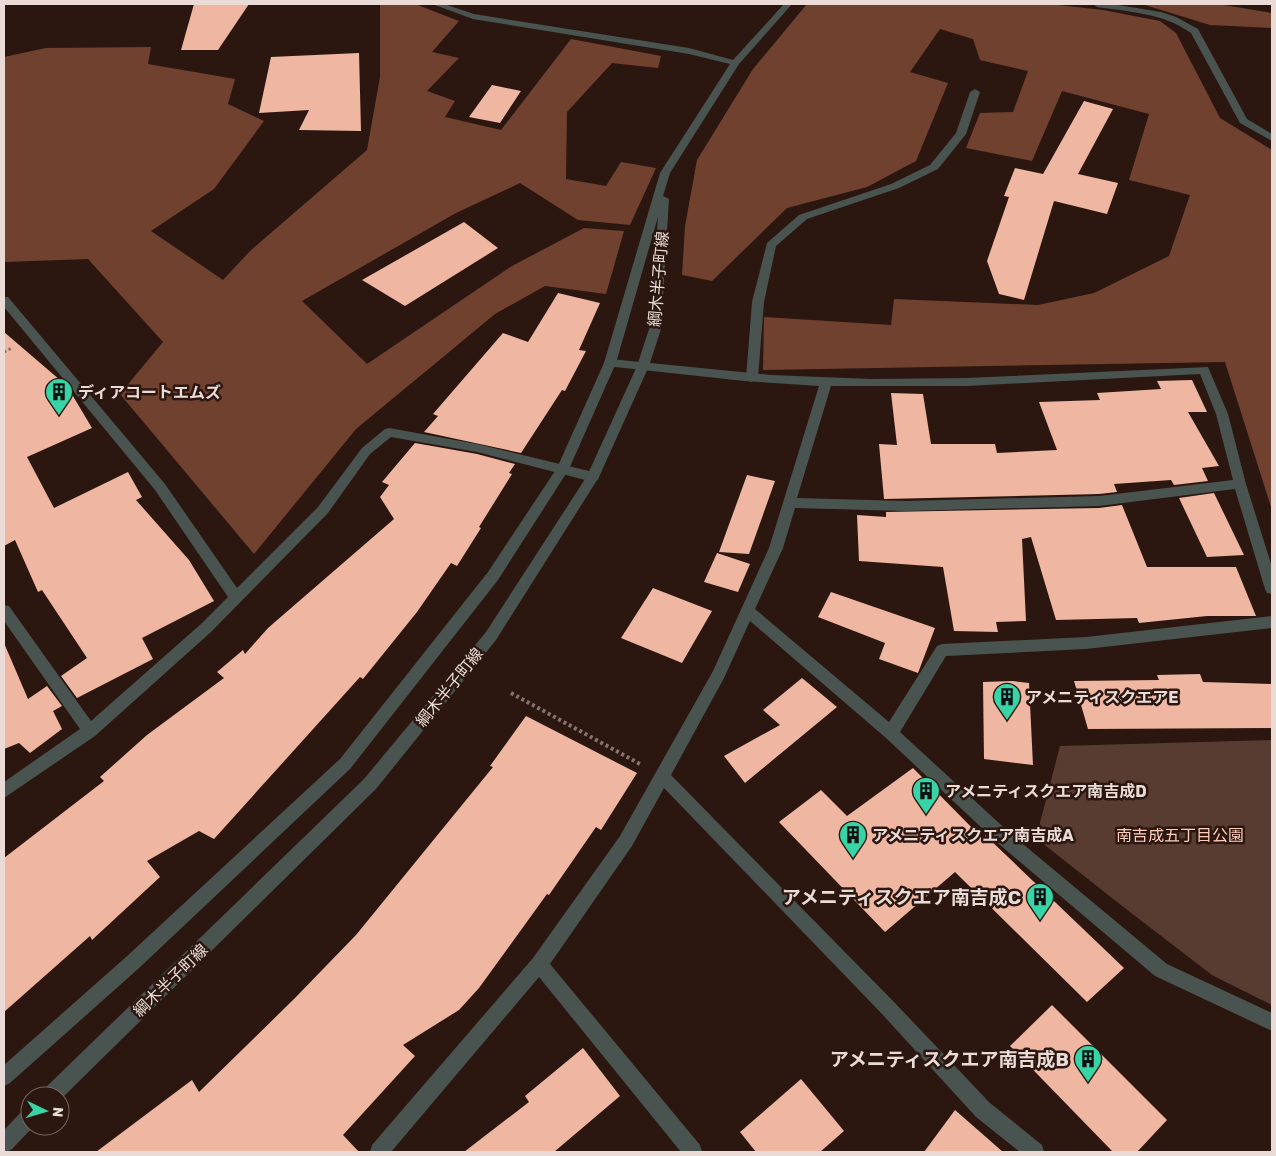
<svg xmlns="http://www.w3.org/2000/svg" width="1276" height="1156" viewBox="0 0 1276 1156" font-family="Rubik,'Noto Sans JP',sans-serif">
	<rect width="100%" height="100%" fill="#2b1710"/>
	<polygon fill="#593c31" points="1272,740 1272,1005 1212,975 1117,902 1036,838 1060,746"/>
	<g fill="#714130">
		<polygon points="380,4 415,4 459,21 432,52 459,58 427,91 455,101 445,117 501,130 571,39 661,56 658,68 612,63 567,112 566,179 606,186 621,162 656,168 630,225 578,220 520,183 456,213 302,301 367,364 512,266 584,228 624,231 606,294 545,286 495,314 356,429 254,554 120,394 163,342 88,259 4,262 4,57 46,48 151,47 148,64 235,79 228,104 264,121 214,189 151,231 223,280 250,251 367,150 380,77"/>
		<polygon points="807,4 1049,4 1103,10 1160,21 1176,33 1220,118 1272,150 1272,510 1225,362 763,370 764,317 891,325 894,299 1038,305 1094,293 1169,256 1190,195 1129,180 1149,114 1062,91 1032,161 966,148 980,113 1013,112 1028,71 980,60 973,39 940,29 910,72 948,83 916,161 867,187 787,208 712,281 682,275 685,226 697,160 753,69"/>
		<polygon points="1132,4 1218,4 1272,13 1272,28 1210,25 1145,5"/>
	</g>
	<g fill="#efb6a2">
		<polygon points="194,4 249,4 218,50 181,50"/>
		<polygon points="359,53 361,131 299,130 309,110 259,113 271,57"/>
		<polygon points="492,85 521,91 500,123 469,117"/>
		<polygon points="1084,101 1113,109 1078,174 1118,183 1107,214 1054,201 1024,300 999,294 987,261 1009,197 1004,196 1015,168 1043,174"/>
		<polygon points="464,222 498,248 405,306 362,280"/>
		<polygon points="558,293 600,303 579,350 586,351 565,391 562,390 521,453 424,432 438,416 433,414 503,333 528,342"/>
		<polygon points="4,332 67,386 92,428 27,457 54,508 128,472 142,497 136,500 189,560 214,601 142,638 153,659 77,698 61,676 87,658 42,590 38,592 15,540 4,546"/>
		<polygon points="1192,380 1207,412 1188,412 1219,466 1202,468 1208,481 1174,485 1171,480 1114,484 1117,492 1099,494 884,499 879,444 897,445 891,393 923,394 931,444 995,444 997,453 1057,450 1039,402 1100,400 1097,393 1161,389 1157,381"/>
		<polygon points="415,443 477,454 515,464 509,473 512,474 479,527 481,528 457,566 451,563 417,612 363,679 360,677 214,839 199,831 147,861 160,877 92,940 90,936 4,1012 4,858 104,781 100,777 147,735 224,678 217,672 243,650 245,654 268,628 394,519 380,497 389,485 382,482"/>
		<polygon points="747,475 775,481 749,554 719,552"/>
		<polygon points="1214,493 1244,555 1207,557 1179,498"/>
		<polygon points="1122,505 1147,567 1236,567 1256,616 1207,616 1139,623 1137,618 1056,620 1031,537 1022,539 1026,621 996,622 998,632 954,631 943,567 859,561 857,515 886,517 886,512 1099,508"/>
		<polygon points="717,553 750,564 738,592 704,582"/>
		<polygon points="653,588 712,611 682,663 621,638"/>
		<polygon points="831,592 935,628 918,673 879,659 885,643 818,617"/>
		<polygon points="4,643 28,699 47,686 62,706 53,711 62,729 30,753 19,743 4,749"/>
		<polygon points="1200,674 1203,682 1272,684 1272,728 1088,729 1074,681 1159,680 1157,675"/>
		<polygon points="802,678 837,707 745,783 724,756 780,725 763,710"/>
		<polygon points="1013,681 1029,683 1033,765 984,759 983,682"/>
		<polygon points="526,716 637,773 601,830 596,827 549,895 547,894 479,988 459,1010 403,1045 415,1056 343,1135 359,1152 96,1152 192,1080 199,1092 294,999 356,935 431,843 493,767 490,766"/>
		<polygon points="913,768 985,841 985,835 1124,968 1087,1002 955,872 885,932 779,822 821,790 847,816"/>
		<polygon points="1052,1005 1167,1120 1137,1152 1113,1152 1010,1046"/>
		<polygon points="583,1048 620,1096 554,1152 464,1152 529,1102 525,1096"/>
		<polygon points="801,1079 844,1131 820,1152 756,1152 740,1132"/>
		<polygon points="955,1110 1003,1152 924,1152"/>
	</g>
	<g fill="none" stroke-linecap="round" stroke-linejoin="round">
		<polyline stroke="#85736d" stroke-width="3" stroke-dasharray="2.5 2.5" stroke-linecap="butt" points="4,352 12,348"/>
		<polyline stroke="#85736d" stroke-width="4" stroke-dasharray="3 3" stroke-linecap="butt" points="511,693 640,764"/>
		<polygon fill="#49534f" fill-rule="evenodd" points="975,89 980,92 966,134 938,169 899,188 807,219 776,246 764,302 758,378 752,382 748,381 746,378 752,302 767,243 799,215 891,184 930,165 956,133 970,92"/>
		<g fill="#49534f" fill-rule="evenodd">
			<polygon points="432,4 444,4 474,14 689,48 733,60 784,4 792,4 739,64 670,173 665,176 660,173 730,64 689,54 473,19"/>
			<path d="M1093,4h19l49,8 15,5 22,12 49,90 25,15v7l-32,-18 -49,-90c-28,-20 -61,-21 -94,-26z"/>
			<polygon points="4,297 8,297 165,484 237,588 318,507 362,448 385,429 389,428 477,444 593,472 598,474 599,477 598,480 593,482 477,452 391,437 370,454 328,513 211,632 95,736 4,798 4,782 80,729 4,621 4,605 9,606 91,721 201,624 228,597 155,490 4,307"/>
			<path d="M610,359l161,16 101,4 95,-1 241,-11 20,47 18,70 26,83v27l-5,-1 -2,-4 -30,-100 -136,17 -193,5 -111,-3 -12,40 -28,61 134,113 48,-76 5,-2 144,-7 186,-21v12l-186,21 -140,7 -46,76 112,103 155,129 105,49v18l-117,-55 -155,-131 -114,-107 -136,-117 -26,57 -53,97 223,227 96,101 52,42 2,7h-24l-44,-35 -94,-103 -218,-226 -32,58 -82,118 150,181 2,7h-21l-142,-175 -148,175h-21l2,-7 161,-187 87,-122 93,-165 56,-123 50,-162 -75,-5 -138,-15 -2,-3 2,-3zM1200,374l16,40 17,66 -134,16 -193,5 -109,-3 34,-112h136z"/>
		</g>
		<g fill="#49534f" fill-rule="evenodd">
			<polygon points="665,170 670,173 663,196 669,199 661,329 649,366 599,477 496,640 376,789 60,1100 60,1096 42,1096 44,1089 364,779 486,632 587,476 637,366 649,329 658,217 616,363 569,469 498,580 350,769 138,969 10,1083 4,1086 4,1065 126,957 340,759 488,572 557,468 604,363 660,173"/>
			<polygon points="30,1108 30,1126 34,1126 11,1150 4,1152 4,1130 23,1110"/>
		</g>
	</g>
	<defs>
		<symbol id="building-pin" viewBox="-11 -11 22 30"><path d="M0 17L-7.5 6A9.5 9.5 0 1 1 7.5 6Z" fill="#37d4a6" stroke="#2b1710"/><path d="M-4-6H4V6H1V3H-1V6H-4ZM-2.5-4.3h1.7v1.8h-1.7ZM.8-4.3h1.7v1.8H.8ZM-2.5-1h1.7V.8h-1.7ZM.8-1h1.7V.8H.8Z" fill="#111"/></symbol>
	</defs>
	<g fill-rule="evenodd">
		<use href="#building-pin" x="43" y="376" width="32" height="43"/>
		<use href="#building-pin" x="991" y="681" width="32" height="43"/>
		<use href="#building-pin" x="910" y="775" width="32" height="43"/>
		<use href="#building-pin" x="837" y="819" width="32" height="43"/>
		<use href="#building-pin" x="1024" y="881" width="32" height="43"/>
		<use href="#building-pin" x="1072" y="1043" width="32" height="43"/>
	</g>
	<g text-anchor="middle" stroke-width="5" stroke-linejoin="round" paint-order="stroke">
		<g font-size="16" fill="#eadbd6" stroke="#2b1710">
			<text transform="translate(658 279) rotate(-85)" y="6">綱木半子町線</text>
			<text transform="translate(449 687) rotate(-51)" y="6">綱木半子町線</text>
			<text transform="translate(170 980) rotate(-44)" y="6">綱木半子町線</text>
		</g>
		<g font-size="16" font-weight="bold" fill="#eadbd6" stroke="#2b1710" text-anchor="start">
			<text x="78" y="398">ディアコートエムズ</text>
			<text x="1026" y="703">アメニティスクエアE</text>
			<text x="945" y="797">アメニティスクエア南吉成D</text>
			<text x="872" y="841">アメニティスクエア南吉成A</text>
		</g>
		<g font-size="16" fill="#fecdbb" stroke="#2b1710">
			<text x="1180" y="841">南吉成五丁目公園</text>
		</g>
		<g font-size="19" font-weight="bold" fill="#eadbd6" stroke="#2b1710" text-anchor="end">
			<text x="1021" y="904">アメニティスクエア南吉成C</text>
			<text x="1069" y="1066">アメニティスクエア南吉成B</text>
		</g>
	</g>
	<rect width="1276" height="1156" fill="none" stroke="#eadbd6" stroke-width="10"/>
	<g transform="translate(45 1111) rotate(95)"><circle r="24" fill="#2b1710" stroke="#77655f"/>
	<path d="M0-4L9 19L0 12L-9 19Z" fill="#37d4a6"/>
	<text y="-8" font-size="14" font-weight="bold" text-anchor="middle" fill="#eadbd6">N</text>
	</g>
</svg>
